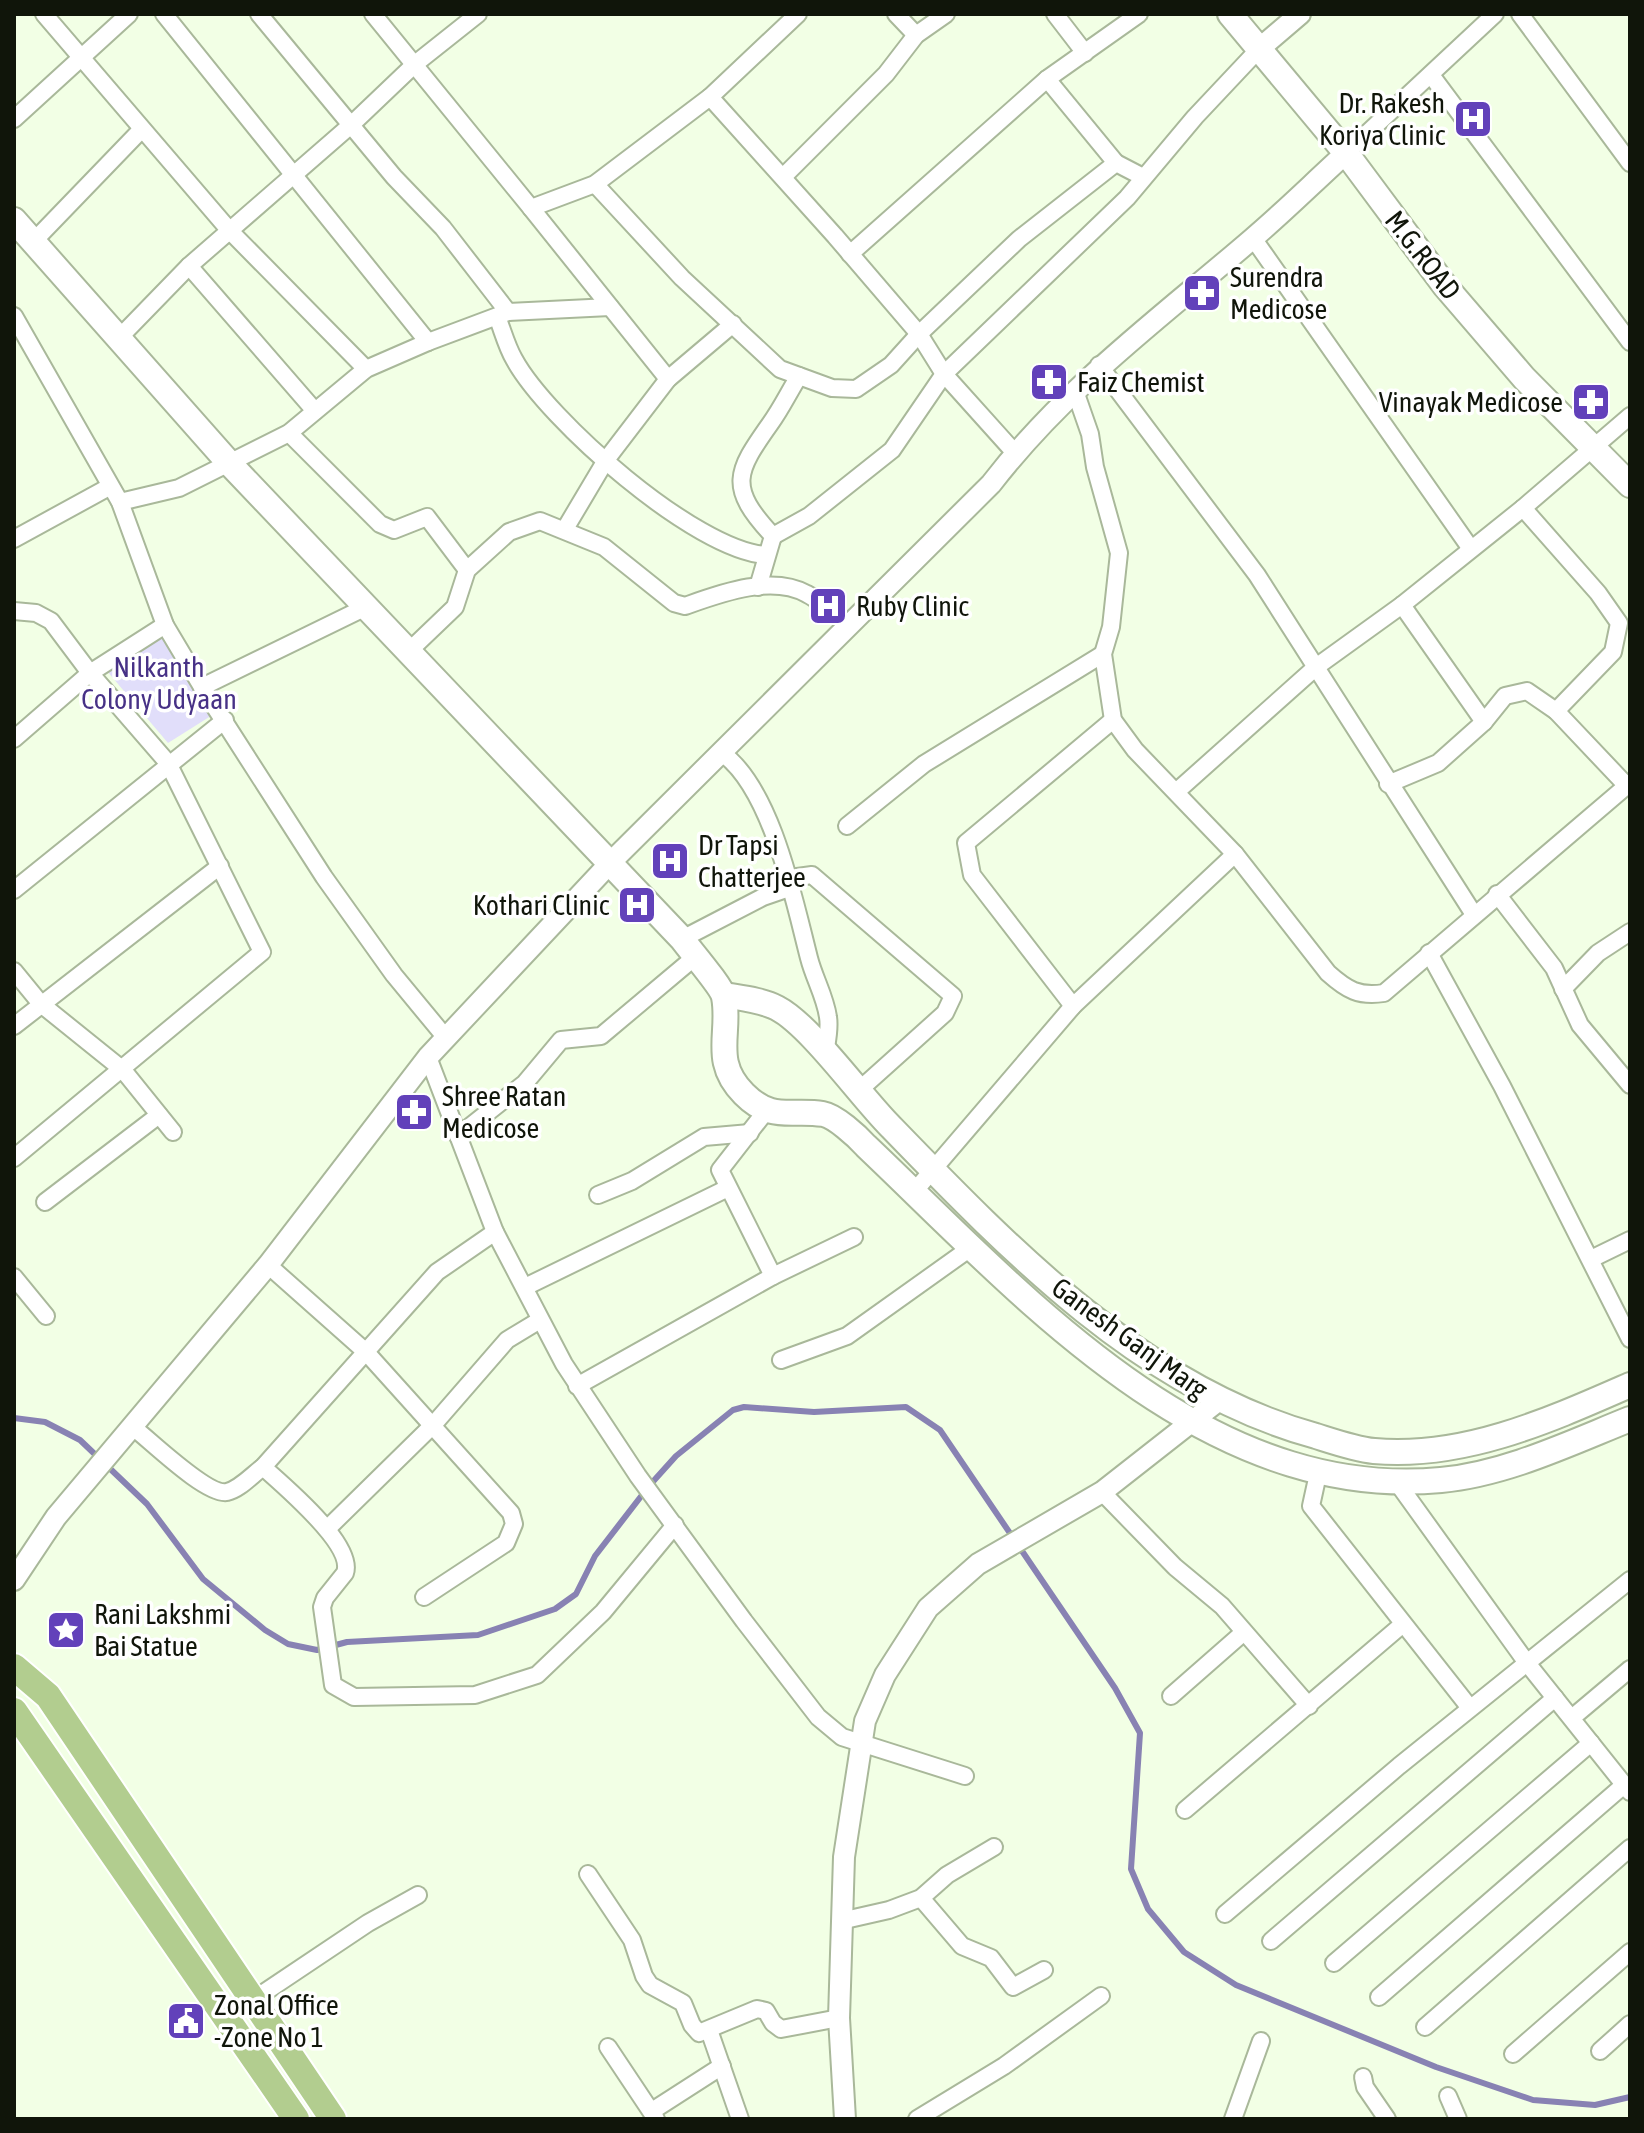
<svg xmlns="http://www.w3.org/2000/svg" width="1644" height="2133" viewBox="0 0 1644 2133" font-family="'Asap Condensed',sans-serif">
	<rect width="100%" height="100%" fill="#f2ffe5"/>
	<polygon fill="#e1defa" points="167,633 214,714 168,743 107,671"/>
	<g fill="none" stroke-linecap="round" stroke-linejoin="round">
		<polyline stroke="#8882b3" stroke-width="6" points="14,1418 45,1422 80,1440 147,1504 203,1579 265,1630 288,1644 317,1650 347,1642 478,1635 555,1609 576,1594 595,1556 649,1486 676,1456 733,1410 744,1407 814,1412 906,1407 940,1430 1115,1688 1140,1733 1131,1869 1148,1909 1184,1952 1236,1985 1436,2067 1533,2100 1595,2105 1630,2097"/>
		<defs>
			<g id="minor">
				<polyline points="44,14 230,231 366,369"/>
				<polyline points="164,14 428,342"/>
				<polyline points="259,14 394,177 443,228 508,312"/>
				<polyline points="373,14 531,208 595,184 710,97 798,14"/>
				<polyline points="896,14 916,35"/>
				<polyline points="1055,14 1085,53"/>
				<polyline points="1520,14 1630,163"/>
				<polyline points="1431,75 1630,342"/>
				<polyline points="1047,79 1116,163"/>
				<polyline points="710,97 835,236 919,334 944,374 1015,453"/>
				<polyline points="14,119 129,14"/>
				<polyline points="1346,153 1495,14"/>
				<polyline points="783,177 886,74 916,35 946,14"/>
				<polyline points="595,184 682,278 780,369 832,388 856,389 891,365 919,334 1019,239 1116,163 1143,177"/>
				<polyline points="531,208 668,379"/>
				<polyline points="1253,238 1471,549"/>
				<polyline points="33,242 141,130"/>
				<polyline points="850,254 1047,79 1139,14"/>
				<polyline points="189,266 315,411"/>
				<polyline points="14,316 120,502 165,625 202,687 324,877 394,975 446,1038"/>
				<path d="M498,319c5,13 9,28 16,40 33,61 182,192 252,196"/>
				<polyline points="120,337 189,266 351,125 415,64 478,14"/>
				<polyline points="1099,365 1257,575 1473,913"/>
				<path d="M1075,391l15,43 5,33 24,86 -8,74 -8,27 10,66 22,30 100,104 93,119c19,17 31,24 56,20l246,-210"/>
				<polyline points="289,433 380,524 394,530 427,517 467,570"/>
				<polyline points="120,502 179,488 289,433 366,369 428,342 508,312 610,307"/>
				<polyline points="1523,508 1598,593 1619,623 1613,652 1556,711"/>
				<polyline points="565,529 606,460 668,379 733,324"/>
				<polyline points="773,536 809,516 892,450 944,374 1127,198 1195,117 1259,49"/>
				<polyline points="14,539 109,487"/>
				<path d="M758,587l15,-51c-46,-49 -37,-64 -3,-112 11,-15 19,-32 29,-48"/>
				<polyline points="1402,605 1484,722 1505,696 1527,691 1556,711 1627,786"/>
				<polyline points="14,611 36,613 51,621 90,673 168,763 262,952 14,1158"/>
				<path d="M408,652l47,-45 12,-37 42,-38 31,-11 64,26 70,56 11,3c34,-12 86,-32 122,-12 14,7 27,20 39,30"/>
				<polyline points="202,687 366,607"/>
				<polyline points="14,739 90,673 165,625"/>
				<path d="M722,753c50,36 72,147 87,205 5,20 16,38 19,59 2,12 -1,24 -3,36"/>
				<polyline points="1388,784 1438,763 1484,722"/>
				<polyline points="1176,792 1316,667 1402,605 1523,508 1630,416"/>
				<polyline points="847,826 924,764 1103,654"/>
				<polyline points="790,878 812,875 953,996 945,1013 857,1092"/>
				<polyline points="14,890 225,720"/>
				<polyline points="1497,894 1554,968 1580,1025 1630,1085"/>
				<polyline points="682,939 763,897 792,887"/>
				<polyline points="1429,953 1502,1086 1630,1339"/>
				<polyline points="14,971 41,1004 123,1070 173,1132"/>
				<polyline points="1563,989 1598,953 1630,932"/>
				<polyline points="1073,1006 972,875 966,843 1113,720"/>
				<polyline points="14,1026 220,866"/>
				<polyline points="428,1057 495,1232 564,1364 638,1476 744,1621 818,1717 842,1737 965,1776"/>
				<polyline points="766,1111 720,1170 773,1276"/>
				<polyline points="458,1136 525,1083 561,1040 601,1036 695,957"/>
				<polyline points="913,1193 1073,1006 1235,854"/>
				<polyline points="598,1195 632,1181 704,1137 750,1133"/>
				<polyline points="45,1202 159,1115"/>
				<polyline points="1591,1259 1630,1240"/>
				<polyline points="268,1265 366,1352 511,1513 514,1524 506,1543 424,1597"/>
				<polyline points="14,1277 46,1316"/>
				<polyline points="525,1287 728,1188"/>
				<polyline points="781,1360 847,1336 969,1249"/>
				<polyline points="577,1386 773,1276 854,1237"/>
				<path d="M134,1428c17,13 73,68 93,64 13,-3 25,-17 36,-25l174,-195 58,-40"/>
				<path d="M263,1467c20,18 92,78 82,106l-20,25 -3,9 11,78 21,12 121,-2 62,-20 66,-63 72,-87"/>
				<polyline points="1318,1474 1311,1506 1470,1708"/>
				<polyline points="1396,1481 1527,1663 1630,1792"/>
				<polyline points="1102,1492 1175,1567 1222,1606 1309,1706"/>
				<polyline points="327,1529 434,1424 507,1340 540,1320"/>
				<polyline points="1171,1696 1244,1632"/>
				<polyline points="1573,1717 1630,1669"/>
				<polyline points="1185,1810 1403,1624"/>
				<polyline points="588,1874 632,1940 644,1976 650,1985 683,2003 692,2025 699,2033 757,2009 766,2011 773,2023 781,2029 839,2018"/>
				<polyline points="921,1898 962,1946 991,1958 1013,1987 1044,1970"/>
				<polyline points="1225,1914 1399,1766 1630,1580"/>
				<polyline points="845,1920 889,1910 921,1898 947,1875 994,1847"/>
				<polyline points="1271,1941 1555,1698"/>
				<polyline points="1334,1963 1591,1743"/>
				<polyline points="1379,1997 1624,1785"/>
				<polyline points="253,2000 368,1923 418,1895"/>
				<polyline points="1425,2027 1630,1848"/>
				<polyline points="709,2030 740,2119"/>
				<polyline points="608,2047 656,2119"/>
				<polyline points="1600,2051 1630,2024"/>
				<polyline points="1513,2054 1630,1952"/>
				<polyline points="1363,2077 1365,2087 1387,2119"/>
				<polyline points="1448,2096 1458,2119"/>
				<polyline points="652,2111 722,2066"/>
				<polyline points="917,2119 1004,2066 1101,1996"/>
				<polyline points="1233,2119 1261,2041"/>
			</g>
			<g id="tertiary">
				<polyline points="1259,49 1300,14"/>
				<path d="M14,1580l42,-63 212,-252 160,-208 183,-195 380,-378c76,-98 168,-165 261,-245 32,-27 62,-57 94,-86"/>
				<polyline points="845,2119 839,2018 844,1857 865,1721 885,1675 928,1608 978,1564 1102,1492 1218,1401"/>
			</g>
			<g id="secondary">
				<polyline points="1230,14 1346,153 1445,286 1524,378 1630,485"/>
				<path d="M14,220l216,244 452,475c8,11 40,48 42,58 7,36 -13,64 20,97 28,28 46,15 79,20 12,2 34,22 43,32 156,148 337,356 575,334 65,-6 129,-37 189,-61"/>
				<path d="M724,995c17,3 38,5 53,13 33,17 84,89 113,118 121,125 254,263 426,310 19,6 39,13 58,15 90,8 176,-31 256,-66"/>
			</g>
			<g id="primary">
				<polyline points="14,1667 48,1696 333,2119"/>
				<polyline points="14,1711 296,2119"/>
			</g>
		</defs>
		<use href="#minor" stroke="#a9b89a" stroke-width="20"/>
		<use href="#tertiary" stroke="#a9b89a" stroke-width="24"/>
		<use href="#secondary" stroke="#a9b89a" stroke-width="28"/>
		<use href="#primary" stroke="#fff" stroke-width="30"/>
		<use href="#minor" stroke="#fff" stroke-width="16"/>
		<use href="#tertiary" stroke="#fff" stroke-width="20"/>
		<use href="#secondary" stroke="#fff" stroke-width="24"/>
		<use href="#primary" stroke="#b2cd8f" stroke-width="26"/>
	</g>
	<defs>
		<symbol id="hospital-square" viewBox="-11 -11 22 22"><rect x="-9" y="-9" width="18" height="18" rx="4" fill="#6241ba" stroke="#fff"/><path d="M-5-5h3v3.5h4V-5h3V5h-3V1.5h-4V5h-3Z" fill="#fff"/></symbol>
		<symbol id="pharmacy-square" viewBox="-11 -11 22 22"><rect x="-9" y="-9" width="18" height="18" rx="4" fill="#6241ba" stroke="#fff"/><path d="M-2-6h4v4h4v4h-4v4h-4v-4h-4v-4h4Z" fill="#fff"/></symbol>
		<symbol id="sight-square" viewBox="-11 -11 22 22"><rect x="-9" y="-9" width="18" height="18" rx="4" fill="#6241ba" stroke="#fff"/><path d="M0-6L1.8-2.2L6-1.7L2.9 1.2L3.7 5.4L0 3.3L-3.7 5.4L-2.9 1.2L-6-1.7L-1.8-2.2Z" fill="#fff"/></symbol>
		<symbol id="civic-square" viewBox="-11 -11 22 22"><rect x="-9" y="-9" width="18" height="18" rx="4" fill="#6241ba" stroke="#fff"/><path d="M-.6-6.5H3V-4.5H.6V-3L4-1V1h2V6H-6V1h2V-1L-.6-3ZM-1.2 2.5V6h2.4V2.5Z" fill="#fff"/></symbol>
	</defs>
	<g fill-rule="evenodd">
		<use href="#hospital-square" x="1451" y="97" width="44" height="44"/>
		<use href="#pharmacy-square" x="1180" y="271" width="44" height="44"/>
		<use href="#pharmacy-square" x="1027" y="360" width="44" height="44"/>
		<use href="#pharmacy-square" x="1569" y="380" width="44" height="44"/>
		<use href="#hospital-square" x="806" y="584" width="44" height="44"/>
		<use href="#hospital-square" x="648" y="839" width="44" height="44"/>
		<use href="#hospital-square" x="615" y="883" width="44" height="44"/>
		<use href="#pharmacy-square" x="392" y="1090" width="44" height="44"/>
		<use href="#sight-square" x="44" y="1608" width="44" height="44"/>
		<use href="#civic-square" x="164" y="1999" width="44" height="44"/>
	</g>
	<g text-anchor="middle" stroke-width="7" stroke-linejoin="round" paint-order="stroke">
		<g font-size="28" fill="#10150a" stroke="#fff" text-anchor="start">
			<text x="1445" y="113" text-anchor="end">Dr. Rakesh<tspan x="1445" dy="32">Koriya Clinic</tspan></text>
			<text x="1230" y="287">Surendra<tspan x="1230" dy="32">Medicose</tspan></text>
			<text x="1077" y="392">Faiz Chemist</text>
			<text x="1563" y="412" text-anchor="end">Vinayak Medicose</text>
			<text x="856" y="616">Ruby Clinic</text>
			<text x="698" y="855">Dr Tapsi<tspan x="698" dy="32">Chatterjee</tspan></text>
			<text x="609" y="915" text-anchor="end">Kothari Clinic</text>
			<text x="442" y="1106">Shree Ratan<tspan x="442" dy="32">Medicose</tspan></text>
			<text x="94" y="1624">Rani Lakshmi<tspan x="94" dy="32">Bai Statue</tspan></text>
			<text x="214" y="2015">Zonal Office<tspan x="214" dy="32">-Zone No 1</tspan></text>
		</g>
		<g font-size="28" fill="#10150a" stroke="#fff">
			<text transform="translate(1423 255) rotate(52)" y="10">M.G.ROAD</text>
			<text transform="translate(1130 1338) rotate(36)" y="10">Ganesh Ganj Marg</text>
		</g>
		<g font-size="28" fill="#473186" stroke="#fff">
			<text x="159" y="677">Nilkanth<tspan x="159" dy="32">Colony Udyaan</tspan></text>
		</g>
	</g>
	<rect width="1644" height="2133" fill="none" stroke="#10150a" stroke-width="32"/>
</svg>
